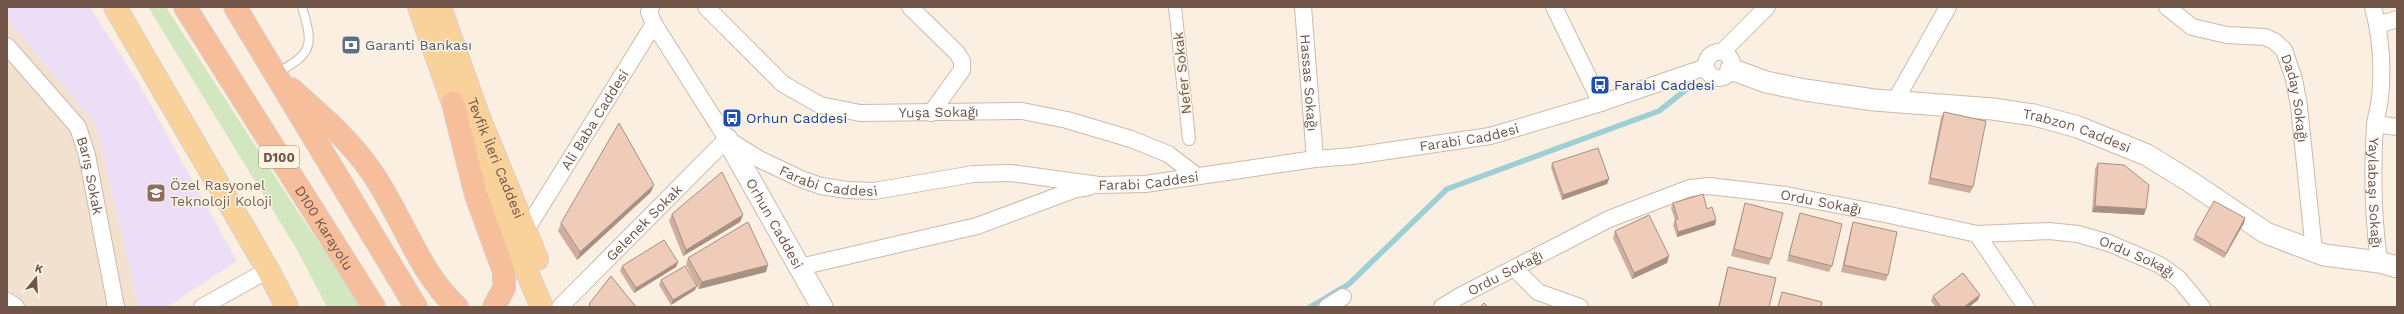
<svg xmlns="http://www.w3.org/2000/svg" width="2404" height="314" viewBox="0 0 2404 314" font-family="'Work Sans',sans-serif">
	<rect width="100%" height="100%" fill="#fbefe1"/>
	<polygon fill="#f2e1cf" points="7,19 96,125 139,307 7,307"/>
	<polygon fill="#ecdef7" points="7,7 90,7 139,84 237,261 167,307 139,307 96,125 7,19"/>
	<polygon fill="#d2e7c0" points="148,7 166,7 296,209 363,307 327,307 296,248"/>
	<g fill="none" stroke-linecap="round" stroke-linejoin="round">
		<polyline stroke="#9dcfd5" stroke-width="5.5" points="1310,307 1349,284 1447,189 1659,111 1692,85"/>
		<defs>
			<path id="service" d="M275,74c38,-21 39,-27 27,-67"/>
			<polyline id="pedestrian" points="1175,7 1189,139"/>
			<g id="minor">
				<path id="s1" d="M706,7l77,77 37,21 40,8 162,-2 45,9 64,19 37,15 29,22"/>
				<polyline points="910,7 957,53 962,61 962,70 931,113"/>
				<path id="s2" d="M1303,7l12,152"/>
				<polyline points="1554,7 1601,103"/>
				<path id="s3" d="M2167,7l25,20 35,8 38,2 9,4 10,9 10,29 5,27 15,145"/>
				<path id="s4" d="M2373,7c8,29 10,61 7,91 -1,9 -4,18 -5,27 -3,46 -2,92 4,137"/>
				<path id="s5" d="M654,24l73,115 32,20 42,20 20,7 26,4 27,1 99,-17 38,-1 88,12 46,-1 170,-25 38,-3 137,-20 111,-33 105,-36"/>
				<polyline points="2378,25 2397,19"/>
				<path id="s6" d="M7,46l71,81 9,28 29,152"/>
				<polyline points="1722,52 1767,7"/>
				<circle cx="1719" cy="65" r="13"/>
				<polyline points="1895,101 1948,7"/>
				<polyline points="2375,124 2397,127"/>
				<path id="s7" d="M526,230l128,-206 -5,-12 2,-5"/>
				<polyline points="1977,234 2026,307"/>
				<polyline points="800,267 977,226 1076,189 1089,187"/>
				<polyline points="1514,268 1538,292 1580,307"/>
				<polyline points="7,301 16,307"/>
				<polyline points="202,307 268,270"/>
				<path id="s8" d="M560,307l167,-168"/>
				<polyline points="1327,307 1343,297"/>
				<path id="s9" d="M1442,307l18,-11 149,-77 81,-31 19,-2 77,9 99,19 92,20 72,-3 29,3 31,9 51,22 19,14 23,28"/>
			</g>
			<g id="tertiary">
				<path id="s10" d="M1731,69l35,13 39,8 69,10 119,9 41,6 44,12 69,28 42,26 77,52 58,22 55,7 18,5"/>
				<path id="s11" d="M727,139l95,168"/>
			</g>
			<g id="primary">
				<polyline points="115,7 268,270 287,307"/>
				<polyline points="419,7 453,103 542,307"/>
				<path id="s12" d="M440,7l38,108 59,144"/>
			</g>
			<g id="trunk">
				<path id="s13" d="M185,7l189,300"/>
				<polyline points="235,7 416,307"/>
				<path d="M291,89c29,26 58,50 80,82 29,41 49,104 86,136"/>
				<polyline points="453,103 476,195 504,272 504,288 494,307"/>
			</g>
		</defs>
		<use href="#service" stroke="#ceb9ab" stroke-width="10"/>
		<use href="#pedestrian" stroke="#ceb9ab" stroke-width="14"/>
		<use href="#minor" stroke="#ceb9ab" stroke-width="18"/>
		<use href="#tertiary" stroke="#ceb9ab" stroke-width="23"/>
		<use href="#primary" stroke="#d7cfcc" stroke-width="24"/>
		<use href="#trunk" stroke="#d7cfcc" stroke-width="24"/>
		<use href="#service" stroke="#fff" stroke-width="8"/>
		<use href="#pedestrian" stroke="#fff" stroke-width="12"/>
		<use href="#minor" stroke="#fff" stroke-width="16"/>
		<use href="#tertiary" stroke="#fff" stroke-width="21"/>
		<use href="#primary" stroke="#f8d19b" stroke-width="22"/>
		<use href="#trunk" stroke="#f6be9a" stroke-width="22"/>
	</g>
	<g fill="#ceaf9f">
		<polygon points="1944,112 1973,187 1970,193 1928,184 1941,118"/>
		<polygon points="1552,163 1609,179 1607,184 1562,200 1551,168"/>
		<polygon points="2098,163 2144,215 2092,212 2095,169"/>
		<polygon points="651,192 577,260 558,231 561,223"/>
		<polygon points="1673,203 1707,209 1716,220 1715,225 1677,237 1673,225 1675,220 1671,208"/>
		<polygon points="1745,203 1771,259 1769,265 1731,256 1743,210"/>
		<polygon points="1800,213 1832,266 1829,272 1787,261 1798,220"/>
		<polygon points="672,214 743,215 740,222 683,256 669,221"/>
		<polygon points="2245,218 2244,223 2224,258 2193,240 2195,235"/>
		<polygon points="1853,222 1888,275 1886,281 1841,272 1851,229"/>
		<polygon points="1615,231 1669,256 1667,263 1632,279 1613,238"/>
		<polygon points="688,258 766,272 699,289 686,265"/>
		<polygon points="678,262 676,267 634,293 620,271 622,266"/>
		<polygon points="1728,267 1769,307 1718,307 1726,274"/>
		<polygon points="661,280 695,290 671,305 659,285"/>
		<polygon points="1933,296 1978,300 1969,307 1936,307 1931,301"/>
	</g>
	<g fill="#a78f82">
		<polygon points="1609,179 1607,184 1562,200 1563,195"/>
		<polygon points="654,185 651,192 577,260 580,252"/>
		<polygon points="2095,206 2146,209 2144,215 2092,212"/>
		<polygon points="743,215 740,222 683,256 686,250"/>
		<polygon points="2245,218 2244,223 2224,258 2226,253"/>
		<polygon points="1716,220 1715,225 1677,237 1678,232"/>
		<polygon points="1669,256 1667,263 1632,279 1634,273"/>
		<polygon points="678,262 676,267 634,293 636,288"/>
		<polygon points="768,265 766,272 699,289 702,282"/>
		<polygon points="697,286 695,290 671,305 673,300"/>
		<polygon points="1980,295 1978,300 1969,307 1964,307"/>
	</g>
	<g fill="#efccb9" stroke="#a78f82">
		<polygon points="1944,112 1986,121 1973,187 1930,178"/>
		<polygon points="619,123 654,185 580,252 561,223"/>
		<polygon points="1598,148 1609,179 1563,195 1552,163"/>
		<polygon points="2098,163 2124,165 2149,185 2146,209 2095,206"/>
		<polygon points="722,172 743,215 686,250 672,214"/>
		<polygon points="1703,194 1707,209 1712,207 1716,220 1678,232 1675,220 1678,219 1673,203"/>
		<polygon points="2214,201 2245,218 2226,253 2195,235"/>
		<polygon points="1745,203 1783,213 1771,259 1734,249"/>
		<polygon points="1800,213 1842,224 1832,266 1789,255"/>
		<polygon points="1649,215 1669,256 1634,273 1615,231"/>
		<polygon points="748,222 768,265 702,282 688,258"/>
		<polygon points="1853,222 1897,232 1888,275 1844,265"/>
		<polygon points="664,240 678,262 636,288 622,266"/>
		<polygon points="685,266 697,286 673,300 661,280"/>
		<polygon points="1728,267 1776,278 1769,307 1719,307"/>
		<polygon points="1963,273 1980,295 1964,307 1941,307 1933,296"/>
		<polygon points="611,276 636,307 590,307 589,304"/>
		<polygon points="1782,292 1822,302 1821,307 1778,307"/>
		<polygon points="1484,303 1488,307 1480,307"/>
	</g>
	<defs>
		<symbol id="bank-square" viewBox="-11 -11 22 22"><rect x="-9" y="-9" width="18" height="18" rx="4" fill="#5c6f8a" stroke="#fef4e6"/><path d="M-6-4H6V4H-6ZM0-2.3a2.3 2.3 0 1 0 0 4.6a2.3 2.3 0 1 0 0-4.6Z" fill="#fff"/></symbol>
		<symbol id="bus-square" viewBox="-11 -11 22 22"><rect x="-9" y="-9" width="18" height="18" rx="4" fill="#1a4fb4" stroke="#fef4e6"/><path d="M-5-6H5V4H4V6H2V4H-2V6H-4V4H-5ZM-3.5-4V0h7V-4ZM-3.5 1.2v1.5H-2V1.2ZM2 1.2v1.5H3.5V1.2Z" fill="#fff"/></symbol>
		<symbol id="school-square" viewBox="-11 -11 22 22"><rect x="-9" y="-9" width="18" height="18" rx="4" fill="#8d6e63" stroke="#fef4e6"/><path d="M0-5L7-2L0 1L-7-2ZM-4 1L0 2.5L4 1V4Q0 6-4 4Z" fill="#fff"/></symbol>
	</defs>
	<g fill-rule="evenodd">
		<use href="#bank-square" x="340" y="34" width="22" height="22"/>
		<use href="#bus-square" x="1589" y="74" width="22" height="22"/>
		<use href="#bus-square" x="721" y="107" width="22" height="22"/>
		<use href="#school-square" x="145" y="182" width="22" height="22"/>
	</g>
	<g text-anchor="middle" stroke-width="3" stroke-linejoin="round" paint-order="stroke">
		<rect fill="#fef4e6" stroke="#9b8578" stroke-width="1" x="259" y="146" width="40" height="22" rx="3"/>
		<g font-size="13" font-weight="bold" fill="#715549">
			<text x="279" y="162">D100</text>
		</g>
		<g font-size="14" fill="#4e5e75" stroke="#fef4e6" text-anchor="start">
			<text x="365" y="50">Garanti Bankası</text>
		</g>
		<g font-size="14" fill="#715549" stroke="#fef4e6">
			<text transform="translate(1182 73) rotate(-96)" y="5">Nefer Sokak</text>
			<text dy="5" stroke="none"><textPath href="#s2" startOffset="76">Hassas Sokağı</textPath></text>
			<text dy="5" stroke="none"><textPath href="#s3" startOffset="179">Daday Sokağı</textPath></text>
			<text dy="5" stroke="none"><textPath href="#s1" startOffset="271">Yuşa Sokağı</textPath></text>
			<text dy="5" stroke="none"><textPath href="#s7" startOffset="130">Ali Baba Caddesi</textPath></text>
			<text dy="5" stroke="none"><textPath href="#s10" startOffset="353">Trabzon Caddesi</textPath></text>
			<text dy="5" stroke="none"><textPath href="#s5" startOffset="896">Farabi Caddesi</textPath></text>
			<text dy="5" stroke="none"><textPath href="#s12" startOffset="161">Tevfik İleri Caddesi</textPath></text>
			<text dy="5" stroke="none"><textPath href="#s6" startOffset="158">Barış Sokak</textPath></text>
			<text dy="5" stroke="none"><textPath href="#s5" startOffset="248">Farabi Caddesi</textPath></text>
			<text dy="5" stroke="none"><textPath href="#s5" startOffset="572">Farabi Caddesi</textPath></text>
			<text dy="5" stroke="none"><textPath href="#s4" startOffset="187">Yaylabaşı Sokağı</textPath></text>
			<text dy="5" stroke="none"><textPath href="#s9" startOffset="408">Ordu Sokağı</textPath></text>
			<text dy="5" stroke="none"><textPath href="#s8" startOffset="119">Gelenek Sokak</textPath></text>
			<text dy="5" stroke="none"><textPath href="#s11" startOffset="97">Orhun Caddesi</textPath></text>
			<text dy="5" stroke="none"><textPath href="#s13" startOffset="261">D100 Karayolu</textPath></text>
			<text dy="5" stroke="none"><textPath href="#s9" startOffset="732">Ordu Sokağı</textPath></text>
			<text dy="5" stroke="none"><textPath href="#s9" startOffset="72">Ordu Sokağı</textPath></text>
		</g>
		<g font-size="14" fill="#164399" stroke="#fef4e6" text-anchor="start">
			<text x="1614" y="90">Farabi̇ Caddesi̇</text>
			<text x="746" y="123">Orhun Caddesi̇</text>
		</g>
		<g font-size="14" fill="#785e54" stroke="#fef4e6" text-anchor="start">
			<text x="170" y="190">Özel Rasyonel<tspan x="170" dy="16">Teknoloji Koloji</tspan></text>
		</g>
	</g>
	<rect width="2404" height="314" fill="none" stroke="#715549" stroke-width="16"/>
	<g transform="translate(36 278) rotate(18)" stroke="#fef4e6" stroke-width="3" paint-order="stroke">
	<path d="M0-3L7 15L0 10L-7 15Z" fill="#715549"/>
	<text y="-6" font-size="11" font-weight="bold" text-anchor="middle" fill="#715549">K</text>
	</g>
</svg>
